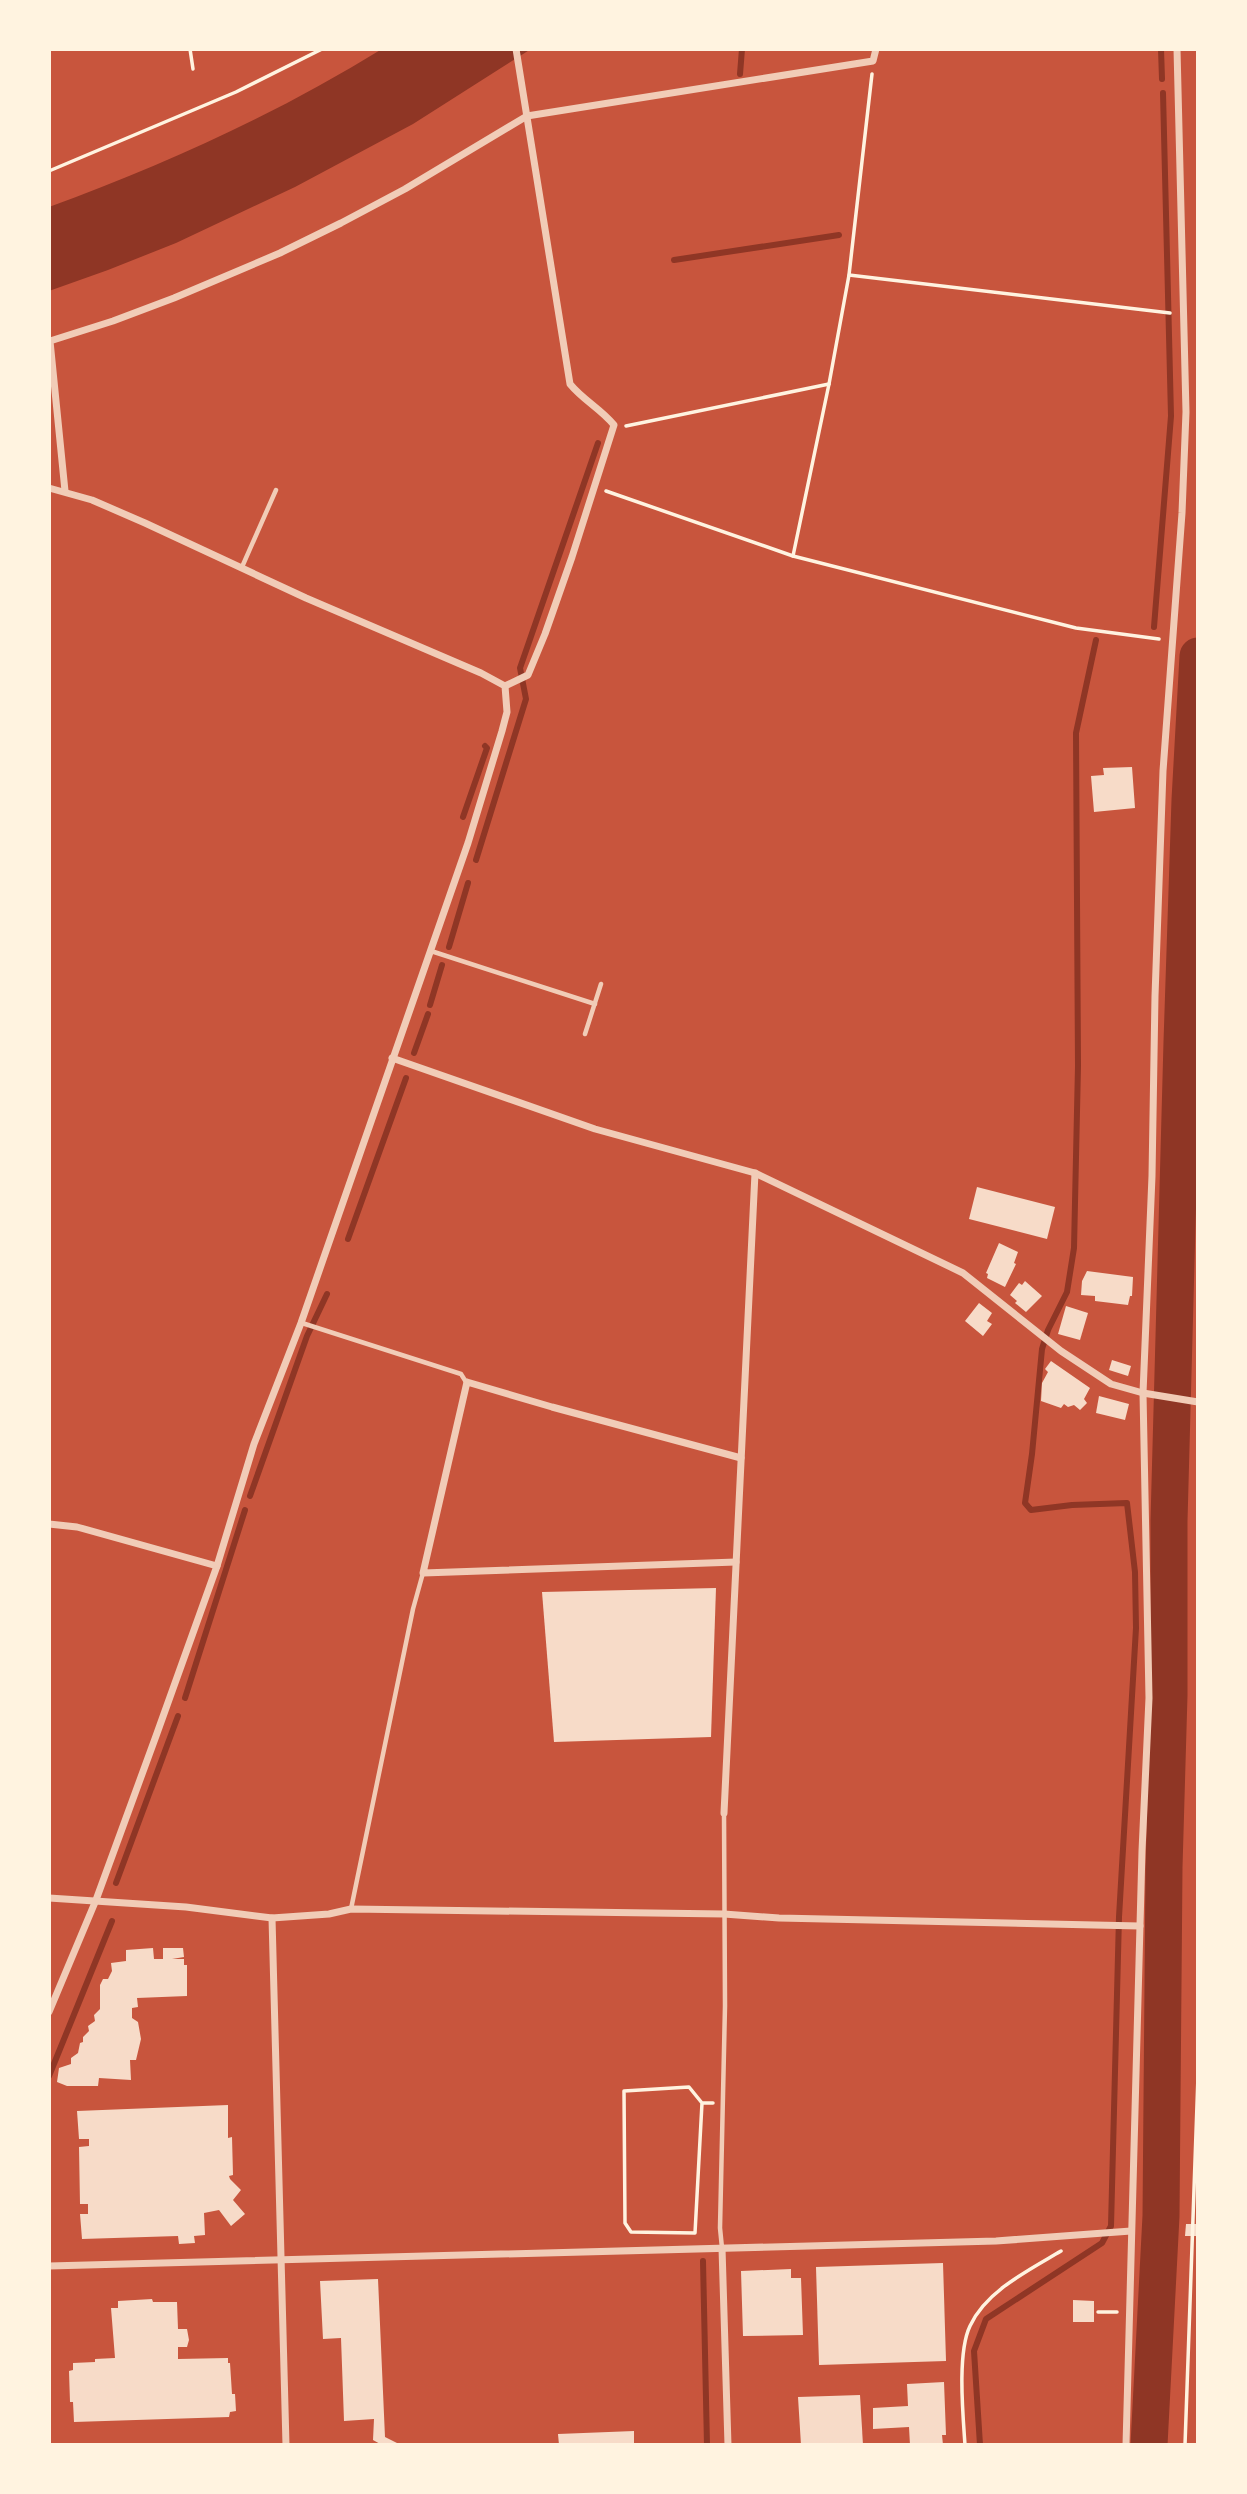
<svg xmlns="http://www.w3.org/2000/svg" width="1247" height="2494" viewBox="0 0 1247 2494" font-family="'Titillium Web',sans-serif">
	<rect width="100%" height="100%" fill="#c8553d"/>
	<path fill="#8f3625" d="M382,49h149l-118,75 -118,63 -119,56 -68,27 -59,21v-84c116,-42 229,-94 333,-158z"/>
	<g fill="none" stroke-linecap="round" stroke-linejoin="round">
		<g stroke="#8f3625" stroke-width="6">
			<polyline points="1161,49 1162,79"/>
			<polyline points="740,74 742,49"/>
			<polyline points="674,260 839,235"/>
			<polyline points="1154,627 1171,416 1163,93"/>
			<polyline points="463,817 487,748 485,746"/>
			<polyline points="476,860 526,699 520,668 598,443"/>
			<polyline points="449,947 468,883"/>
			<polyline points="430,1005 442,965"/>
			<polyline points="414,1053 428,1014"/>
			<polyline points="348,1239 406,1078"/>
			<polyline points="250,1496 307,1336 327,1294"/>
			<polyline points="185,1698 245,1510"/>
			<polyline points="116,1883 178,1716"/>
			<polyline points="49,2076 112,1921"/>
			<polyline points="703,2261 707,2445"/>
			<polyline points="980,2445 974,2351 986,2319 1102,2243 1111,2226 1119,1917 1136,1628 1135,1572 1127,1503 1072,1505 1031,1510 1025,1503 1032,1454 1042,1349 1048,1330 1067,1292 1074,1248 1078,1066 1076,733 1096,640"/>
		</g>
		<polyline stroke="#8f3625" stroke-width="37" points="1149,2445 1161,2216 1164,1867 1169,1695 1169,1521 1182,1042 1190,800 1198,656"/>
	</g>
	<g fill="#f7dbc8">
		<polygon points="1132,767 1135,808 1094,812 1091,776 1104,775 1103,768"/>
		<polygon points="977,1187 1055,1207 1047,1239 969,1219"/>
		<polygon points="999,1243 1018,1252 1014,1263 1016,1264 1005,1287 987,1278 988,1274 986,1273"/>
		<polygon points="1087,1271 1133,1277 1132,1296 1130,1296 1128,1305 1095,1301 1095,1296 1081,1295 1082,1281"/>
		<polygon points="1025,1281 1042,1296 1026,1312 1015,1303 1017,1301 1010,1295 1019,1283 1022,1285"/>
		<polygon points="979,1303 992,1313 987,1321 992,1324 983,1336 965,1321"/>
		<polygon points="1066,1306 1088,1313 1080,1340 1058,1334"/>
		<polygon points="1112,1360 1131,1366 1128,1376 1109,1370"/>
		<polygon points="1051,1361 1090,1388 1084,1399 1087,1403 1080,1410 1074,1405 1068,1407 1064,1404 1061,1408 1041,1401 1042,1383 1048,1372 1045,1369"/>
		<polygon points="1099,1396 1129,1404 1125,1420 1096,1413"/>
		<polygon points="716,1588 711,1737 554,1742 542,1592"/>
		<polygon points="153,1948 154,1959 163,1959 163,1948 183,1948 184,1957 172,1959 184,1959 184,1965 187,1965 187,1996 137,1998 138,2007 132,2008 132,2018 138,2022 141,2039 136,2060 130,2060 131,2080 99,2078 98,2086 67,2086 57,2082 59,2068 71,2064 71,2058 78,2053 80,2043 83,2042 83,2037 89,2031 88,2026 95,2021 94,2015 100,2009 100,1985 103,1979 108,1979 112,1971 111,1963 126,1961 126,1950"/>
		<polygon points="228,2105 228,2138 232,2137 233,2175 229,2176 230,2179 241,2190 233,2200 245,2214 231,2226 219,2210 204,2213 205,2235 194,2236 195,2243 179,2244 178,2236 82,2239 80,2214 88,2214 88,2204 80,2204 79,2147 89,2146 89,2139 79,2139 77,2111"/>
		<polygon points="1186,2224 1197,2224 1196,2236 1185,2236"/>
		<polygon points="943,2263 946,2361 819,2365 816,2267"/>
		<polygon points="791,2269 791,2278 801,2278 803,2335 743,2336 741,2271"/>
		<polygon points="378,2279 385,2437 401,2445 382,2445 373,2440 374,2419 344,2421 341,2338 323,2339 320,2281"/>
		<polygon points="152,2299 153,2302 177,2302 178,2329 187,2329 189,2340 187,2347 178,2347 178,2359 228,2358 228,2363 230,2363 232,2394 235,2394 236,2411 230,2412 229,2417 74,2422 73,2402 70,2402 69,2371 73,2370 73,2363 95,2362 95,2359 115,2358 111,2308 118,2308 118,2301"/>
		<polygon points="1073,2300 1094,2301 1094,2322 1073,2322"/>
		<polygon points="944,2382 946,2435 942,2435 943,2445 910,2445 909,2427 873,2429 873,2408 908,2406 907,2384"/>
		<polygon points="860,2395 863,2445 801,2445 798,2397"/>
		<polygon points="634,2431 634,2445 559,2445 558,2434"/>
	</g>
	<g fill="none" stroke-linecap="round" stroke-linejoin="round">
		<g stroke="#fff3e0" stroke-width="3.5">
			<polyline points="190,49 193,69"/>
			<polyline points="49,171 236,92 322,49"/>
			<polyline points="849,275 1170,313"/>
			<polyline points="626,426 829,384"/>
			<polyline points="606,491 793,556 1076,628 1159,639"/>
			<polyline points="793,556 829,384 849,275 872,74"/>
			<polyline points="702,2103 695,2233 631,2232 625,2223 624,2091 689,2087 702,2103 713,2103"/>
			<polyline points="1098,2312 1117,2312"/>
			<path d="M965,2445c-2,-30 -8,-92 5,-119 16,-35 59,-56 91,-75"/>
			<polyline points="1185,2445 1198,2076"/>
		</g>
		<g stroke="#f1ccb7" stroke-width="4.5">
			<polyline points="242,567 276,490"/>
			<polyline points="431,951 595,1004"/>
			<polyline points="585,1034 601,984"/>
			<polyline points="302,1323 461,1374 466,1382"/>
			<polyline points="351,1909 413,1609 423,1573"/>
			<polyline points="722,2248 720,2228 725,2006 724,1813"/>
		</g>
		<g stroke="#f1ccb7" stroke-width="7">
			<polyline points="49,488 92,500 145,523 306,598 481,673 505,686 507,712 502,731 468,843 301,1323 254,1444 217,1566 156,1736 96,1900 49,2012"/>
			<polyline points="65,491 50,341 113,321 174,298 280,253 341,223 405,189 527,116 873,61 876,49"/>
			<path d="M505,686l23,-11 17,-41 27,-77 42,-132c-13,-16 -31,-25 -44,-41l-54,-335"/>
			<polyline points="392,1058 595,1129 755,1173 963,1273 1061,1351 1111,1384 1143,1393 1198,1402"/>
			<polyline points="49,1524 77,1527 217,1566"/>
			<polyline points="736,1562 423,1573 467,1382 552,1407 741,1458"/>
			<polyline points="724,1813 755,1173"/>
			<polyline points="49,1898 186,1907 272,1918 329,1914 351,1909 724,1914 779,1918 1140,1926"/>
			<polyline points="272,1918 286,2445"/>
			<polyline points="722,2248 728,2445"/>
			<polyline points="49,2266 996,2241 1131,2231"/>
			<polyline points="1126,2445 1142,1851 1149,1698 1143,1393 1152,1176 1155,996 1163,771 1182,513 1186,412 1177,49"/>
		</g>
	</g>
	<rect width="1247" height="2494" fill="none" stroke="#fff3e0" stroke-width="102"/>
</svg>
